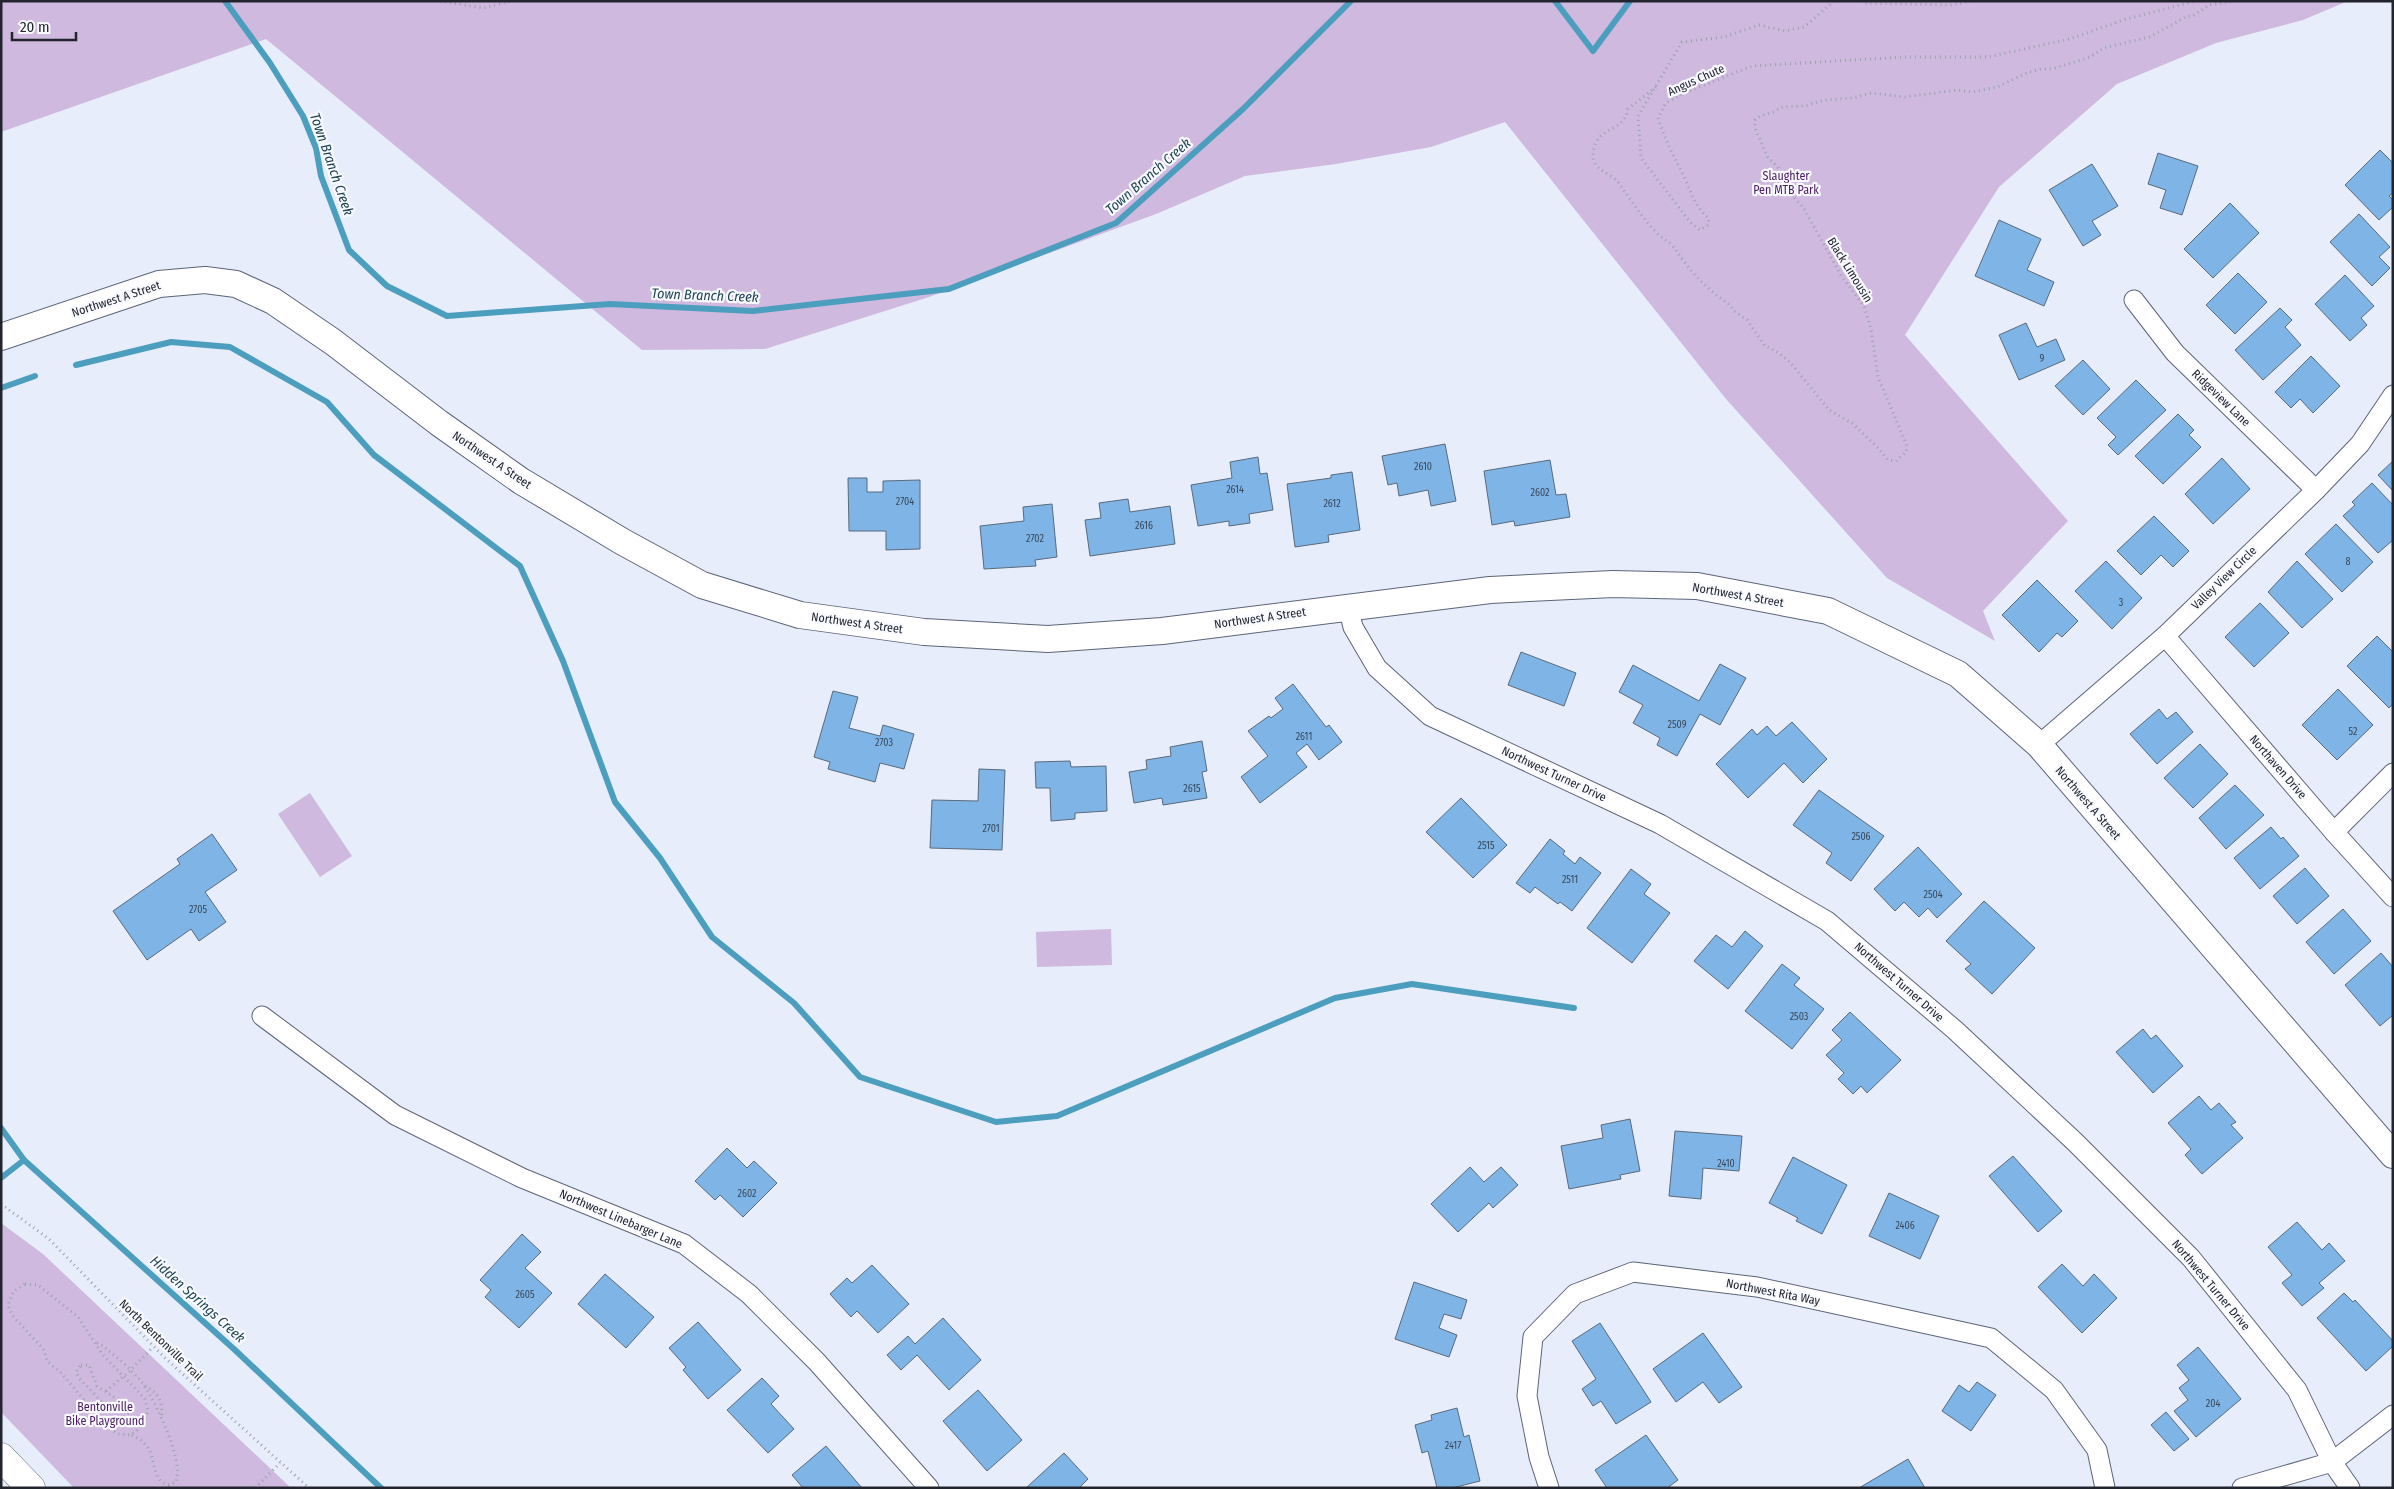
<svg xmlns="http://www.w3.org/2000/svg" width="2394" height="1489" viewBox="0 0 2394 1489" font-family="'Fira Sans Condensed',sans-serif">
	<rect width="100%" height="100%" fill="#e7edfb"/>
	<g fill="#cfb9de">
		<polygon points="1,1 2348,1 2303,20 2216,43 2117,84 1999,187 1905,335 2068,521 1983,611 1995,641 1887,578 1726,399 1505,122 1431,147 1336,164 1245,176 1156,214 929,297 765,349 642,350 266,39 1,132"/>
		<polygon points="310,793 352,856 320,877 278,814"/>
		<polygon points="1111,929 1112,965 1037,967 1036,932"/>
		<polygon points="1,1223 43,1254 291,1488 74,1488 1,1412"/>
	</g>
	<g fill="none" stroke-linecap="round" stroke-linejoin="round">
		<g stroke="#4b9ebd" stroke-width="6">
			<polyline points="225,1 270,63 303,116 316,148 321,176 349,250 387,286 447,316 610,304 753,311 949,289 1116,223 1243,109 1351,1"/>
			<polyline points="1555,1 1593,51 1630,1"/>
			<polyline points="76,365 171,342 230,347 327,402 374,455 520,566 563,661 615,802 660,858 712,937 794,1003 860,1077 996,1122 1057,1116 1335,998 1412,984 1574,1008"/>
			<polyline points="1,388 35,376"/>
			<polyline points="1,1128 24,1160 235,1350 381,1488"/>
			<polyline points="1,1178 24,1160"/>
		</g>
	</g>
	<g fill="#7eb4e6" stroke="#596a7b">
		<polygon points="2380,150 2393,163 2393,193 2389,196 2393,200 2393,207 2379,220 2345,185"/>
		<polygon points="2158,153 2198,166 2182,215 2160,208 2166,190 2148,184"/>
		<polygon points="2092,164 2118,206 2092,221 2101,235 2083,246 2049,190"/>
		<polygon points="2230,203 2259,233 2213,278 2184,249"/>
		<polygon points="2359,214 2390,247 2379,257 2390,268 2372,286 2330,242"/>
		<polygon points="1999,220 2041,239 2027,270 2054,282 2044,306 1975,276"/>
		<polygon points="2238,273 2267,302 2235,334 2206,305"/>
		<polygon points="2345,275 2374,306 2361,318 2367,325 2350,341 2315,304"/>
		<polygon points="2280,308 2292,320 2285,327 2301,345 2263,380 2235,350"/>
		<polygon points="2026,323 2037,347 2056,339 2065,360 2019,380 1999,335"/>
		<polygon points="2311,356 2340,386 2313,413 2300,399 2291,408 2275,392"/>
		<polygon points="2083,360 2110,389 2083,415 2055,386"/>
		<polygon points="2136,380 2166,410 2118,455 2108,445 2116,437 2097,418"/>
		<polygon points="2178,414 2194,430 2189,435 2201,447 2163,484 2135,456"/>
		<polygon points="1445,444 1456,501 1431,506 1428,490 1399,496 1397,483 1388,485 1382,456"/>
		<polygon points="1258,457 1260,474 1267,473 1273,510 1249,514 1250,523 1229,526 1229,521 1198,526 1191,485 1232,478 1230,462"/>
		<polygon points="2222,458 2250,489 2213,524 2185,494"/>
		<polygon points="1550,460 1556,495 1566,494 1570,517 1515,526 1514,521 1492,525 1484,471"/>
		<polygon points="2393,461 2393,491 2378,475"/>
		<polygon points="1352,472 1360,530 1328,535 1329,542 1295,547 1287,484 1331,478 1331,475"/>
		<polygon points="848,478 867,478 867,492 883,492 883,481 920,480 920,549 886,550 886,531 849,531"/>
		<polygon points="2372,483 2393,505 2393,540 2378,553 2343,516 2355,505 2352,502"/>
		<polygon points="1128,499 1130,512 1170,506 1175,544 1090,556 1085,520 1101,518 1099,503"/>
		<polygon points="1052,504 1057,557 1035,560 1036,566 984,569 980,526 1024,521 1023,507"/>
		<polygon points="2154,516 2189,551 2173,567 2161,555 2141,575 2117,551"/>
		<polygon points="2336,524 2373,562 2342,592 2305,554"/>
		<polygon points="2106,561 2142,598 2112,629 2075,591"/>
		<polygon points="2297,561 2333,599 2302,628 2268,592"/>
		<polygon points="2037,580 2078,621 2062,637 2057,633 2039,652 2002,615"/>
		<polygon points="2260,603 2289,633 2254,667 2225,637"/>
		<polygon points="2377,636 2393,652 2393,704 2389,708 2347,666"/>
		<polygon points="1521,652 1576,673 1564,706 1508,685"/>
		<polygon points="1720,664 1746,678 1720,725 1700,714 1677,756 1657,745 1660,738 1633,723 1643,705 1619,692 1633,665 1699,701"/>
		<polygon points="1293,684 1326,727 1329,725 1342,742 1319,760 1307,744 1296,753 1307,767 1260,803 1241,777 1268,756 1248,731 1269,716 1271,718 1283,709 1275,698"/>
		<polygon points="2338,689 2373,725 2337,760 2302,725"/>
		<polygon points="833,691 858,697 849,728 880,736 883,725 914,734 904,769 880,763 875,782 828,769 830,762 814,757"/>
		<polygon points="2159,709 2167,719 2176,712 2193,732 2157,764 2130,734"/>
		<polygon points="1792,722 1827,759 1803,783 1784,763 1748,798 1716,764 1752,729 1757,735 1767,726 1776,736"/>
		<polygon points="1202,741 1207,771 1202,772 1207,798 1163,805 1162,798 1134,803 1129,772 1147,769 1146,760 1171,756 1170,747"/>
		<polygon points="2200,744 2228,774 2193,808 2164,778"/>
		<polygon points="1070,761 1071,767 1106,766 1107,811 1075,813 1075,819 1051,821 1050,788 1036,788 1035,762"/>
		<polygon points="979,769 1005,770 1002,850 930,848 932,800 978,801"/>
		<polygon points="2235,785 2264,815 2226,849 2199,818"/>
		<polygon points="1819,790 1884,836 1851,881 1826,863 1832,853 1793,825"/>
		<polygon points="1461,798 1507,845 1473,878 1426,832"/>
		<polygon points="2271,827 2281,839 2283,837 2299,856 2260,889 2234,858"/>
		<polygon points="212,834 237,870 205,892 226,922 199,941 191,929 147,960 113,911 180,864 177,859"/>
		<polygon points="1550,839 1565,851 1563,854 1575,864 1580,857 1601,873 1572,911 1560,902 1558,904 1535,887 1530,893 1516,883"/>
		<polygon points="1918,847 1962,894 1937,918 1928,908 1919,917 1904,902 1895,911 1874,889"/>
		<polygon points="2305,868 2329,896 2297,924 2273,896"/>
		<polygon points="1631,869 1651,884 1644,894 1670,913 1632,963 1587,928"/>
		<polygon points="1984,901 2035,948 1992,994 1965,969 1971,964 1946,941"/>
		<polygon points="2343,909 2371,941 2334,974 2306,942"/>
		<polygon points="1745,931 1763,946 1728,989 1694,961 1716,935 1732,947"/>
		<polygon points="2381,953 2393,967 2393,1015 2380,1026 2345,985"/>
		<polygon points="1782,964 1800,978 1794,985 1824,1009 1792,1049 1745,1011"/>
		<polygon points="1850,1012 1901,1060 1867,1093 1861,1086 1853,1094 1838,1079 1844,1073 1826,1055 1842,1040 1832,1030"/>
		<polygon points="2143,1029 2151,1039 2156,1035 2183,1066 2153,1093 2116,1052"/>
		<polygon points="2199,1096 2211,1110 2219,1103 2236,1122 2231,1125 2243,1138 2202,1174 2185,1155 2191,1149 2168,1123"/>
		<polygon points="1630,1119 1640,1171 1620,1175 1621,1179 1569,1189 1561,1146 1603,1138 1601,1125"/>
		<polygon points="1675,1131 1742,1136 1739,1171 1703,1168 1701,1199 1669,1196"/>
		<polygon points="727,1148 747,1168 754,1161 777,1183 743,1217 720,1195 715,1200 695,1181"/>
		<polygon points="2013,1156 2062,1211 2038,1232 1989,1176"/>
		<polygon points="1793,1157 1847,1185 1822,1234 1796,1221 1798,1218 1769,1203"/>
		<polygon points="1470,1167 1484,1182 1501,1167 1518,1185 1493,1208 1489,1203 1458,1232 1431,1204"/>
		<polygon points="1889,1193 1939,1216 1920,1259 1869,1236"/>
		<polygon points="2297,1222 2322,1250 2329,1243 2345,1261 2319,1283 2324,1288 2302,1306 2282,1283 2292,1275 2268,1247"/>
		<polygon points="522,1234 541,1252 525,1268 552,1293 519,1328 485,1297 491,1290 480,1280"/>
		<polygon points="2062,1264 2083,1286 2094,1274 2117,1298 2082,1333 2038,1287"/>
		<polygon points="872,1265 909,1304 878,1333 857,1311 851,1317 830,1294 847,1278 852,1283"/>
		<polygon points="605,1274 654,1317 626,1348 578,1304"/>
		<polygon points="1414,1282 1467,1300 1461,1319 1444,1314 1439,1328 1457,1335 1449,1357 1395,1339"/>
		<polygon points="2344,1293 2353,1302 2355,1300 2393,1341 2393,1346 2366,1371 2317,1318"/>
		<polygon points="943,1318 981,1360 949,1390 917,1355 901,1370 887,1355 908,1336 915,1344"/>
		<polygon points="698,1322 741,1370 708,1399 683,1370 686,1367 669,1348"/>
		<polygon points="1600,1323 1651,1402 1616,1424 1601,1401 1593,1406 1582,1389 1596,1379 1572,1341"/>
		<polygon points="1703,1333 1742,1387 1719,1403 1703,1382 1676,1402 1653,1369"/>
		<polygon points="2198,1347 2241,1399 2196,1437 2174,1411 2188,1400 2179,1388 2189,1380 2177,1365"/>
		<polygon points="762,1378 779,1396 771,1404 794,1429 768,1453 727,1410"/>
		<polygon points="1977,1382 1996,1395 1971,1431 1942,1411 1959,1385 1969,1392"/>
		<polygon points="978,1390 1022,1440 987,1471 943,1421"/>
		<polygon points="1457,1408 1464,1437 1469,1435 1480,1481 1452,1488 1437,1488 1428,1451 1422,1453 1415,1425 1432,1420 1431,1415"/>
		<polygon points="2166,1412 2189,1439 2174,1451 2151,1425"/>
		<polygon points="1646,1435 1678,1480 1667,1488 1607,1488 1595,1470"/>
		<polygon points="826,1446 862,1488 803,1488 792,1475"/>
		<polygon points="1064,1453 1088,1479 1079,1488 1026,1488"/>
		<polygon points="1908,1459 1925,1488 1859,1488"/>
	</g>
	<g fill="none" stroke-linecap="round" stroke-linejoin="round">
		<defs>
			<g id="street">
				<polyline points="2134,300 2175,353 2316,490"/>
				<polyline points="1348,606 1353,627 1377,668 1430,716 1660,824 1827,921 1955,1030 2075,1142 2191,1258 2297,1390 2332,1462 2350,1488"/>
				<polyline points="2165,636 2334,832 2393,897"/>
				<polyline points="2039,745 2165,636 2316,490 2360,444 2393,395"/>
				<polyline points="2334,832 2393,773"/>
				<polyline points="262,1016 395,1115 522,1178 684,1244 749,1294 817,1362 929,1488"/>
				<polyline points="1549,1488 1539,1457 1527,1396 1533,1337 1575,1294 1633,1272 1757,1287 1991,1338 2054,1390 2097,1450 2105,1488"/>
				<polyline points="2242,1488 2332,1462 2393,1415"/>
			</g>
			<polyline id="secondary" points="1,337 159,284 205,280 236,284 273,301 333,342 439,423 521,481 623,542 702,585 800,615 924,632 1048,639 1162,631 1490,590 1613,584 1697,586 1828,611 1958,674 2039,745 2393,1155"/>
			<polyline id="primary" points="1,1457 31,1488"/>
		</defs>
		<use href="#street" stroke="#5c6478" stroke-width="21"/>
		<use href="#secondary" stroke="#5c6478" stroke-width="28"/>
		<use href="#primary" stroke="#5c6478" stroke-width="29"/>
		<g stroke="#9ca1ad" stroke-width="3" stroke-dasharray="1 4" stroke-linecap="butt">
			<polyline points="440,1 484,8 511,1"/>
			<path d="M1834,1l-30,26 -19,4 -26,-6 -35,12 -42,5 -44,74 3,42 49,64 10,8 8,-5 1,-6c-14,-13 -16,-23 -24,-40 -10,-20 -20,-39 -27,-61l8,-15 16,-9 70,-28 152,-9h84l82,-18 53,-19 72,-19"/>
			<polyline points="1861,1 1865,3 1950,5 1973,1"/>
			<path d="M1656,87l-28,22c-4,25 -32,15 -35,45 -1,16 16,18 24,27 14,18 24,36 40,52 4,5 10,7 15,12 5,6 8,12 13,18 12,16 29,31 45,42l4,6 13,9 18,26 11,5 14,11 39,48 23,13 27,26 9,11 8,1 10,-9 1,-6 -29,-69 -7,-48 -7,-23 -22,-29 -39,-70 -13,-14 -12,-26 -10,-9 -13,-30v-8l5,-4 13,-4 10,-5 22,-1 19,-6 29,-2 18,-5 34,4 52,-7 16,2 24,-5 32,-15 12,-3h11l38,-12 14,-9 45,-11 39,-21h5l16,-11 26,-4"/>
			<polyline points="1,1204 49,1239 165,1358 309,1488"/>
			<polygon points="25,1284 38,1285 78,1317 103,1355 145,1399 148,1412 140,1428 131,1435 118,1434 109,1428 60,1372 47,1361 44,1350 12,1315 8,1305 13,1292"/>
			<path d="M97,1343l6,3c14,12 31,24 42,41 12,18 39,74 31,95l-7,3c-19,-4 -12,-30 -24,-41 -3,-4 -9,-7 -14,-9"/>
			<polygon points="81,1365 89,1365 97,1386 129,1407 128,1413 124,1417 116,1417 80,1379 76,1372"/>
			<path d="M145,1386c14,6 19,18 16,33"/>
			<polyline points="106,1391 131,1370 153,1347"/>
			<polyline points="255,1488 280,1463"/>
		</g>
		<use href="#street" stroke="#fff" stroke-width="19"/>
		<use href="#secondary" stroke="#fff" stroke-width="26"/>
		<use href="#primary" stroke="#fff" stroke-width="28"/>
	</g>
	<g text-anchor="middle" stroke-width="4.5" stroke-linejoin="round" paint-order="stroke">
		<g font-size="10" fill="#39495c">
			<text x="2042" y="362">9</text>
			<text x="1423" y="470">2610</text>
			<text x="1235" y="493">2614</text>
			<text x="1540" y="496">2602</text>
			<text x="905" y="505">2704</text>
			<text x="1332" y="507">2612</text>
			<text x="1144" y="529">2616</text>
			<text x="1035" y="542">2702</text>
			<text x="2348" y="565">8</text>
			<text x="2121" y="606">3</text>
			<text x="1677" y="728">2509</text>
			<text x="2353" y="735">52</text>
			<text x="1304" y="740">2611</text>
			<text x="884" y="746">2703</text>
			<text x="1192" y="792">2615</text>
			<text x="991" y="832">2701</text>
			<text x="1861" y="840">2506</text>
			<text x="1486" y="849">2515</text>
			<text x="1570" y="883">2511</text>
			<text x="1933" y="898">2504</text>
			<text x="198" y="913">2705</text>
			<text x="1799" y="1020">2503</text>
			<text x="1726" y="1167">2410</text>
			<text x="747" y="1197">2602</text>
			<text x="1905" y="1229">2406</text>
			<text x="525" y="1298">2605</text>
			<text x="2213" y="1407">204</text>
			<text x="1453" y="1449">2417</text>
		</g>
		<g font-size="12" fill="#22252e" stroke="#f8faff">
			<text transform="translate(1696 80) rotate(-24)" y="4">Angus Chute</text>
			<text transform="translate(1850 270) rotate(58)" y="4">Black Limousin</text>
			<text transform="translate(116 299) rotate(-18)" y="4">Northwest A Street</text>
			<text transform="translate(2221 398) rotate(44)" y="4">Ridgeview Lane</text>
			<text transform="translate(492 460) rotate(34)" y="4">Northwest A Street</text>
			<text transform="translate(2224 578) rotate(-44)" y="4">Valley View Circle</text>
			<text transform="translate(1738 595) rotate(10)" y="4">Northwest A Street</text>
			<text transform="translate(1260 618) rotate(-8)" y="4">Northwest A Street</text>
			<text transform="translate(857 623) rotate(8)" y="4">Northwest A Street</text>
			<text transform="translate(2278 767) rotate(49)" y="4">Northaven Drive</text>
			<text transform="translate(1554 774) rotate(25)" y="4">Northwest Turner Drive</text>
			<text transform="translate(2088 803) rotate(49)" y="4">Northwest A Street</text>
			<text transform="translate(1899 982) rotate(41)" y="4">Northwest Turner Drive</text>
			<text transform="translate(621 1219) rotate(23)" y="4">Northwest Linebarger Lane</text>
			<text transform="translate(2211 1285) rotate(50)" y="4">Northwest Turner Drive</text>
			<text transform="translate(1773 1292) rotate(11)" y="4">Northwest Rita Way</text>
			<text transform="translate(161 1340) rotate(44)" y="4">North Bentonville Trail</text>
		</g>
		<g font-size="12" fill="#4b1d64" stroke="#f8faff">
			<text x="1786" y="180">Slaughter<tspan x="1786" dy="14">Pen MTB Park</tspan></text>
			<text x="105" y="1411">Bentonville<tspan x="105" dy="14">Bike Playground</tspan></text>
		</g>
		<g font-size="14" font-style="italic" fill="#1d4250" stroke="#f8faff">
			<text transform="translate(332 164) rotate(71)" y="5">Town Branch Creek</text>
			<text transform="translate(1148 176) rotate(-41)" y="5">Town Branch Creek</text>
			<text transform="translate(705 295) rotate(2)" y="5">Town Branch Creek</text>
			<text transform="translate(198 1299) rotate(42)" y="5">Hidden Springs Creek</text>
		</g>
	</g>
	<rect width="2394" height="1489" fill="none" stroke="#22252e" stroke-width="5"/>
	<path d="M12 32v8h64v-8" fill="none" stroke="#22252e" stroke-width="2.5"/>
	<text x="20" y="32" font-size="15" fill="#22252e" stroke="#f8faff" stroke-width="4" paint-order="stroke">20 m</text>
</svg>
